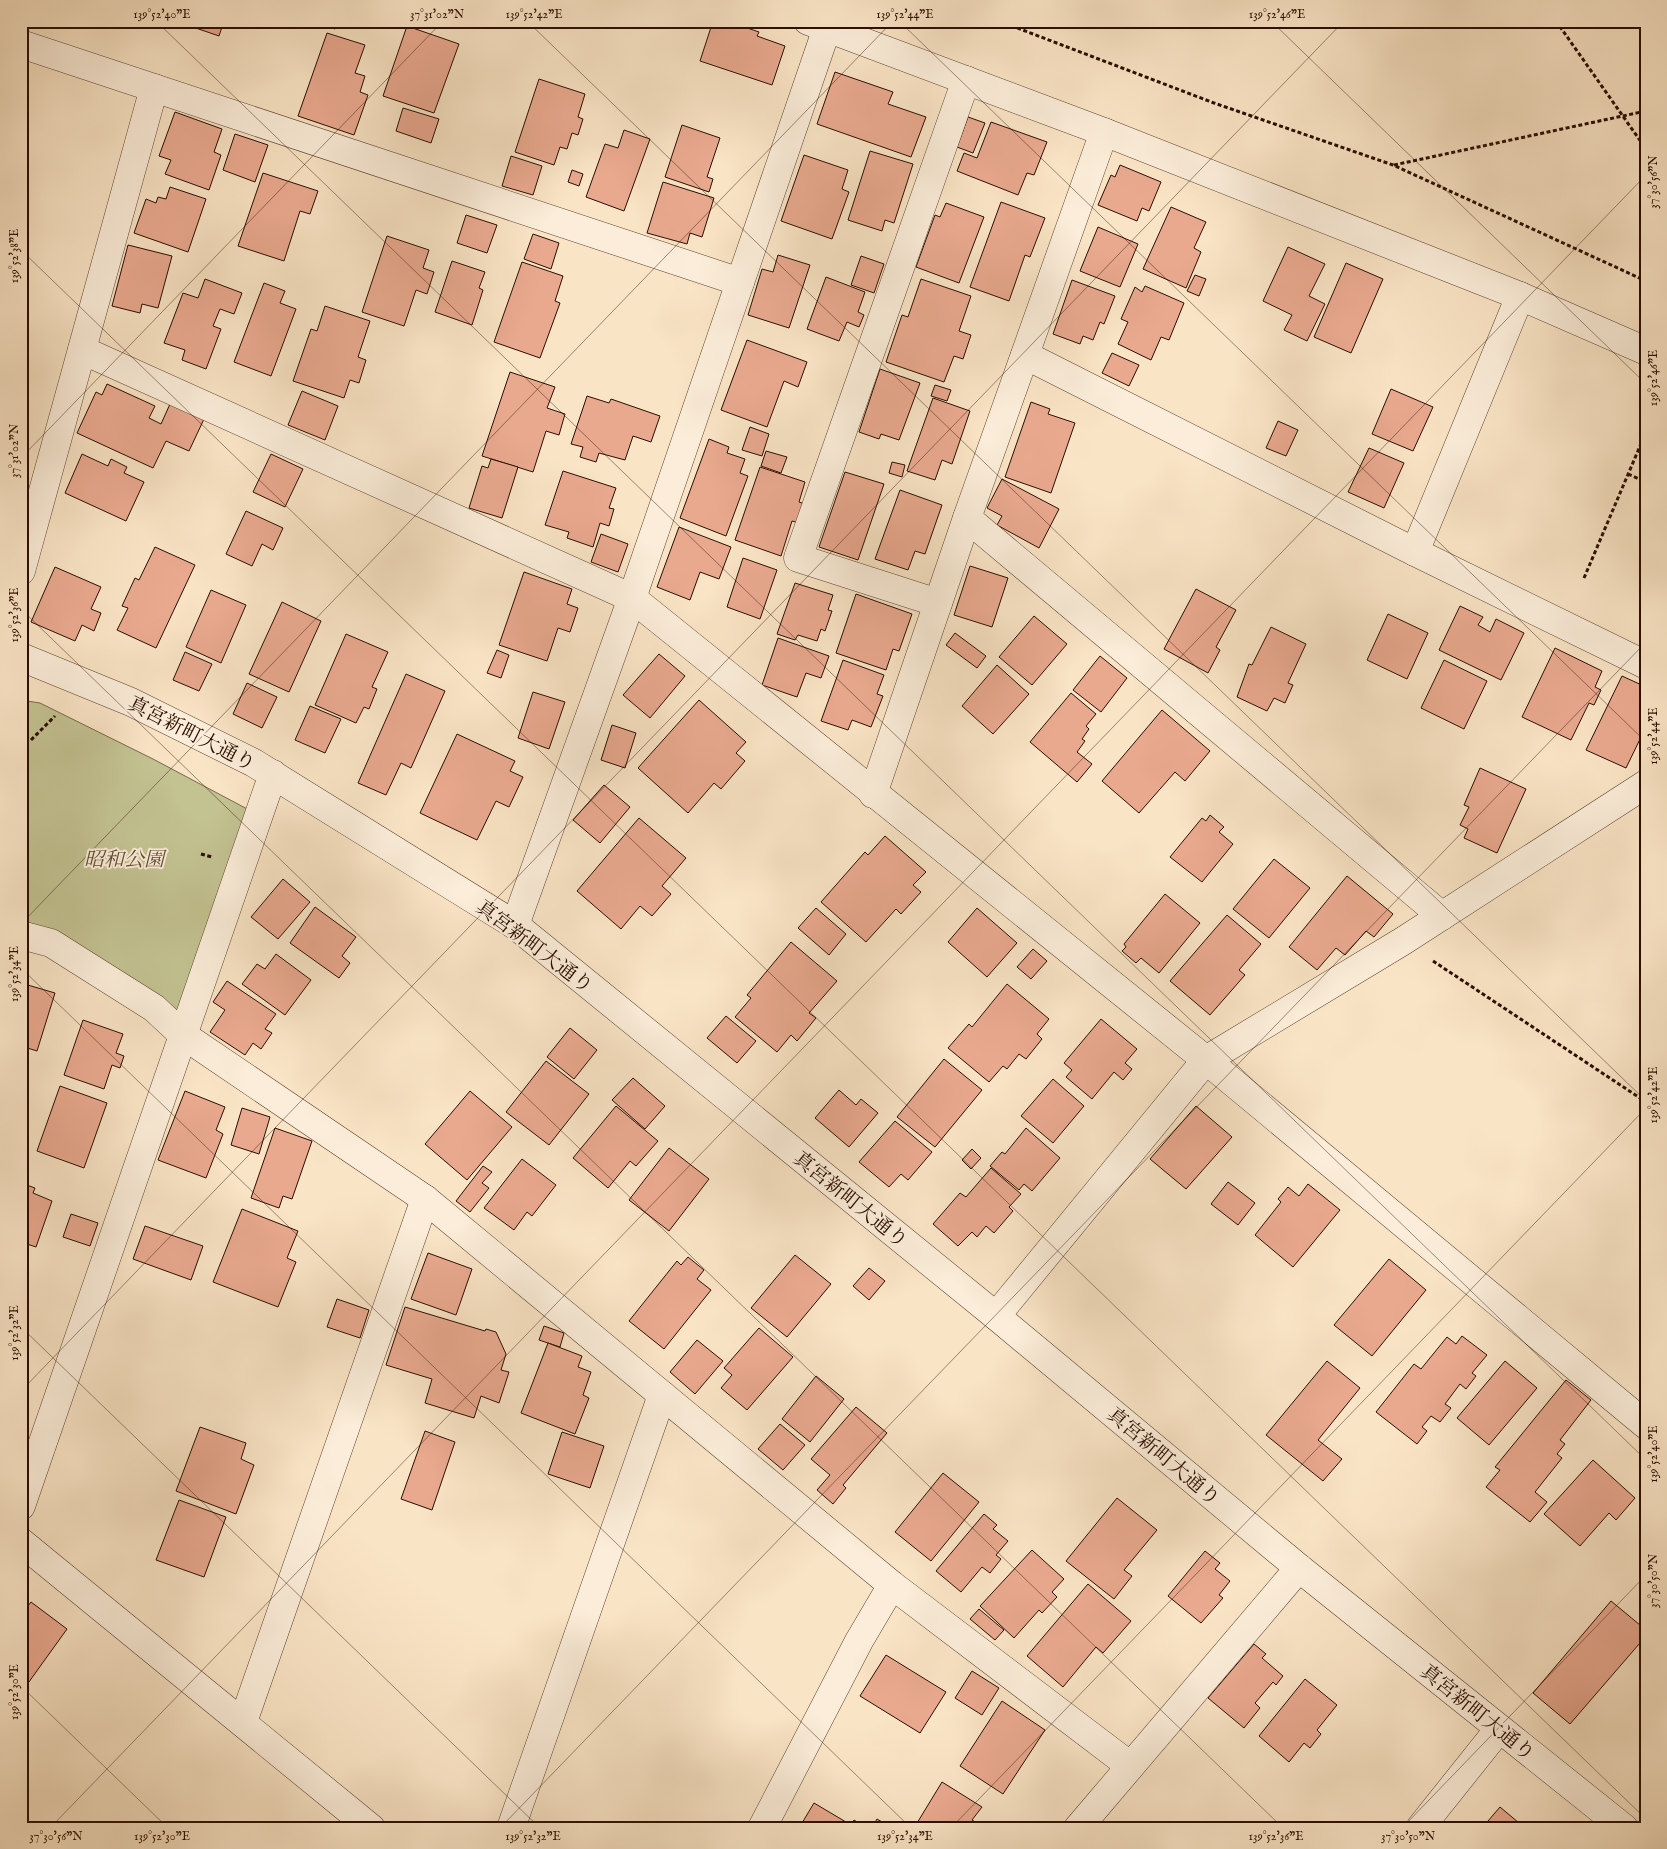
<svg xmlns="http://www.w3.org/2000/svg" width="1667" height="1849" viewBox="0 0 1667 1849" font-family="'IM FELL English','Noto Serif JP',serif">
	<rect width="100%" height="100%" fill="#f9e4c5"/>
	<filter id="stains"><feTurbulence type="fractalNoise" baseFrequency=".004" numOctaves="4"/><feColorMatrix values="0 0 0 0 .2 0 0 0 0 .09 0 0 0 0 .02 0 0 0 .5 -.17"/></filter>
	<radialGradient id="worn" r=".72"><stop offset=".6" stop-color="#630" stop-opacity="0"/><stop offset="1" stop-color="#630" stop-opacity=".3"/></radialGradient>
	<polygon fill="#c3c291" stroke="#776848" points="21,700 40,703 153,759 251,811 178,1018 21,926"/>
	<g fill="#e9a98f" stroke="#2b0d00">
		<polygon points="188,21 224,21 219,36 187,25"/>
		<polygon points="322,21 338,21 335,29 321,24"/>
		<polygon points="713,21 727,21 759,32 757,36 785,46 772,85 700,61"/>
		<polygon points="407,26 459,44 434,113 383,96"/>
		<polygon points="327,33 365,45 355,73 365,76 360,92 368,95 354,135 298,116"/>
		<polygon points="835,72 893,92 888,104 926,117 911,157 817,124"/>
		<polygon points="539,79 585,94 578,117 583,119 578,135 572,133 567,149 560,147 554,165 515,152"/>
		<polygon points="403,108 439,119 431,143 396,131"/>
		<polygon points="175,112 222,129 214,152 221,155 209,190 165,174 171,160 159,156"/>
		<polygon points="968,117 985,123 973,153 957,147"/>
		<polygon points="991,122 1047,142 1034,175 1027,173 1018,195 957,171 964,153 977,158"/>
		<polygon points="682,125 720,138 707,177 713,179 709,192 665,177"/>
		<polygon points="624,130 650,139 624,211 586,197 605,144 618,148"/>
		<polygon points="235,134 268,145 255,182 223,170"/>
		<polygon points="870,151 913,164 894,223 885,220 882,231 848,220"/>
		<polygon points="804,155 848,170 842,189 849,192 832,239 781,221"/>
		<polygon points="511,156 542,166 533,195 502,186"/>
		<polygon points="1120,165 1161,182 1149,211 1142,208 1137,221 1098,205 1111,175 1115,177"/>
		<polygon points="572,170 583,174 579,186 568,182"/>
		<polygon points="263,173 318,191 310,214 300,211 284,261 238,246"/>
		<polygon points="663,182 714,198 702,237 690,233 687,244 647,233"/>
		<polygon points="170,187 206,199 188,252 134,233 146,199 156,203 158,197 166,199"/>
		<polygon points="1001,202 1045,218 1030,257 1025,255 1009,301 970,287"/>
		<polygon points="946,203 984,217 959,283 916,267 935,215 940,217"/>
		<polygon points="1171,207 1206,222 1194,248 1201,252 1186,288 1143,269"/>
		<polygon points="466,215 497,225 487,253 457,243"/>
		<polygon points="1098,227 1138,244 1120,287 1080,271"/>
		<polygon points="533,234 559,243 551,269 524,259"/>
		<polygon points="387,236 429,250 423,268 434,272 427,294 416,290 404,326 362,312"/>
		<polygon points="128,245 172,256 158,308 142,304 140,313 112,306"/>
		<polygon points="1288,247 1325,264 1309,296 1325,304 1307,341 1284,330 1292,315 1263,301"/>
		<polygon points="778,255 810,265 789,328 748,315 762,269 773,272"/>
		<polygon points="861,256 884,264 874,293 851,285"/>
		<polygon points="452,261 485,272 479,288 483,290 472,325 435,312"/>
		<polygon points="522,262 563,276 555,301 560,303 540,358 494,342"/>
		<polygon points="1346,263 1383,279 1351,353 1314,337"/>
		<polygon points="1195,275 1206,279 1199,296 1187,291"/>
		<polygon points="826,277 865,292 858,312 864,315 859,327 847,322 839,341 807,329"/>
		<polygon points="205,279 242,293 234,314 220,309 213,326 221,329 206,369 182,360 185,350 164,343 183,293 198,298"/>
		<polygon points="921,279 971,296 959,331 971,335 963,359 954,356 944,382 886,362 902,315 908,317"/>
		<polygon points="1072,280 1115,296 1104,324 1100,322 1093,340 1083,336 1080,344 1053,334"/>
		<polygon points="264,283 285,291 280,303 296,309 271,376 234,362"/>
		<polygon points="1145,286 1184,303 1169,340 1161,337 1151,360 1118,344 1128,322 1121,319 1135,287 1142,292"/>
		<polygon points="325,306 370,321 358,357 366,360 359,383 350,380 344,398 293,381 311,329 317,331"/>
		<polygon points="747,340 807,362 798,387 784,381 767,427 721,410"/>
		<polygon points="1112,353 1139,365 1129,386 1102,373"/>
		<polygon points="880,369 920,383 899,440 881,434 879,439 859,432"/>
		<polygon points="510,372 555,387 547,408 565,414 559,435 546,431 533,472 482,456"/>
		<polygon points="107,384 155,406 149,418 161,424 170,404 204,419 189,451 166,441 153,468 77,433 96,392 102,395"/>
		<polygon points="935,385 951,390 947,401 931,396"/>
		<polygon points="1391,389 1433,407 1413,451 1372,434"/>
		<polygon points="302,391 338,406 325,440 288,425"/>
		<polygon points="587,396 609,403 611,399 660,416 651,442 633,436 625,460 599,453 596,462 580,457 583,447 571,444"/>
		<polygon points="933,398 970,411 952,464 942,460 935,480 907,471"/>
		<polygon points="1031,402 1050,409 1048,414 1075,423 1051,493 1005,477"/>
		<polygon points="1278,421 1298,430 1286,456 1266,448"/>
		<polygon points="750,427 769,434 762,456 742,450"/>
		<polygon points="709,439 729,447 727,453 745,459 740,473 748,476 726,536 680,518"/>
		<polygon points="1369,448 1404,463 1384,508 1348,492"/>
		<polygon points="766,451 787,457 781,473 761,466"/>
		<polygon points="82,454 108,466 111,459 127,467 124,473 144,482 126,521 65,493"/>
		<polygon points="271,454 303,469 285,507 253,492"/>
		<polygon points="491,459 518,467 502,518 469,508 482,466 488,468"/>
		<polygon points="892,462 905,465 902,477 889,473"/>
		<polygon points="760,467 805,482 799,502 805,504 799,523 792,521 781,556 735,540"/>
		<polygon points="563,471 616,488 609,508 614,509 609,526 600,523 593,547 567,538 569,532 545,525"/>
		<polygon points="845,472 884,484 858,560 819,547"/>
		<polygon points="1002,479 1059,509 1039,548 997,525 1002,516 987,508"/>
		<polygon points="900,490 942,505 925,554 915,551 908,570 875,559"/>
		<polygon points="246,511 283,528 273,550 262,544 252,566 226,554"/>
		<polygon points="679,527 731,547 719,579 700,572 690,600 657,587"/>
		<polygon points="601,534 628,544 618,572 591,562"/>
		<polygon points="155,547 195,565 156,648 117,630 128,608 122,606 135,578 139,580"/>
		<polygon points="743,558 777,570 760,619 727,607"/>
		<polygon points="970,566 1008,578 992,627 954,615"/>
		<polygon points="55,567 101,587 91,609 101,613 94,631 82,625 75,641 31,622"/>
		<polygon points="524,572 572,589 567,604 578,608 570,632 558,628 547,661 499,645"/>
		<polygon points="795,583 833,595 828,610 832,611 825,631 821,629 817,641 798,635 795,640 777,634"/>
		<polygon points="1196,589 1236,610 1216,647 1220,650 1208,673 1164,649"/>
		<polygon points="211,590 246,605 221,663 186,647"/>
		<polygon points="856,594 912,614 899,651 893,649 886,670 836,653"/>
		<polygon points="282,602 321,621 289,692 249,674"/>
		<polygon points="1460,606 1483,617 1478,625 1490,632 1496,619 1524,633 1501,680 1439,650"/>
		<polygon points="1388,614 1428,633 1407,679 1367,660"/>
		<polygon points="1034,616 1067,644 1032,685 999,657"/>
		<polygon points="1271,627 1306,644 1288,683 1293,685 1285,703 1274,698 1267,711 1237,697 1249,664 1252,665"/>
		<polygon points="955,633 986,656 977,668 946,645"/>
		<polygon points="346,634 388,652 372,687 377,689 369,709 364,707 356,723 315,705"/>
		<polygon points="778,638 829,656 821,678 806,673 797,697 762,685"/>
		<polygon points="1555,648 1602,671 1595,687 1601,690 1594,705 1589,703 1571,740 1522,717"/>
		<polygon points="497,650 509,655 501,678 487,673"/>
		<polygon points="185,652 212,664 199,691 173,680"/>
		<polygon points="659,654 685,676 650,718 623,695"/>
		<polygon points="1100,656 1127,678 1101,712 1073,690"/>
		<polygon points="843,660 884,675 877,694 883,696 871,727 852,720 848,730 821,721"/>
		<polygon points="1444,660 1487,681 1464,729 1421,708"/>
		<polygon points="997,665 1029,694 993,734 962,706"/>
		<polygon points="406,674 445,691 411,768 401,763 386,795 358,783"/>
		<polygon points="1622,676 1646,687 1646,732 1644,731 1626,768 1586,750"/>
		<polygon points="247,683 277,697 262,728 233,714"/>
		<polygon points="533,692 565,702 549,749 518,738"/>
		<polygon points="1071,693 1096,714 1086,726 1089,729 1082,739 1085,741 1077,752 1092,764 1077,782 1030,742"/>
		<polygon points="699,700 746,742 736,753 745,761 721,789 714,783 688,813 638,768"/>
		<polygon points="310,706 341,719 325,753 295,740"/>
		<polygon points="1162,710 1210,751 1185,781 1175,772 1139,813 1102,781"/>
		<polygon points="612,725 636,733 625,768 601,760"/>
		<polygon points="457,734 515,761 510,771 523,777 509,807 496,801 477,840 420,813"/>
		<polygon points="21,757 25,762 27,777 21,789"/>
		<polygon points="1480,768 1526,789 1497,853 1464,838 1468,829 1460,825 1469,807 1464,805"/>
		<polygon points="604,785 630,807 600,843 573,820"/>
		<polygon points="1210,815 1224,827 1219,832 1233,844 1202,882 1170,857 1202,818 1206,821"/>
		<polygon points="639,818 686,858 662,886 671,894 652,916 640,906 621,929 577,891"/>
		<polygon points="885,836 926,872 913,885 921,892 901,914 896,909 866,942 821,902 865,852 868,855"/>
		<polygon points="1274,859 1310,888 1269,938 1233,909"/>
		<polygon points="1347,876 1393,914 1374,937 1366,931 1345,955 1336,948 1317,970 1289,947"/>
		<polygon points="283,879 310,902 278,939 251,917"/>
		<polygon points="1165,894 1200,923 1159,973 1141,958 1136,963 1122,951 1126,947 1124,944"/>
		<polygon points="315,907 356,937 342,956 350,963 339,978 290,943"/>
		<polygon points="816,908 846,934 829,955 798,928"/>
		<polygon points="977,908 1017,943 987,977 948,942"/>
		<polygon points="1227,915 1261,944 1239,970 1245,975 1210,1015 1170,981"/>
		<polygon points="791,942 837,981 809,1013 816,1018 797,1041 791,1035 777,1052 735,1017 751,998 747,995"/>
		<polygon points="1033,949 1047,961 1031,979 1017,967"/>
		<polygon points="276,954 311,980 285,1015 242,984 257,964 265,969"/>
		<polygon points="227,981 276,1014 265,1029 272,1033 261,1049 253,1043 245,1055 210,1032 225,1010 213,1002"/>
		<polygon points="21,983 55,993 37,1051 21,1046"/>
		<polygon points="1007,984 1049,1019 1037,1034 1042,1039 1026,1059 1019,1054 1007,1069 1003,1066 989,1082 948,1048 969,1024 972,1027"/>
		<polygon points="726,1016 756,1041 737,1063 707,1038"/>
		<polygon points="1101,1019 1137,1049 1125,1063 1132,1069 1123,1080 1114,1072 1092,1099 1066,1077 1072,1070 1064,1063"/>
		<polygon points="83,1020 123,1034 116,1053 124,1056 120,1068 112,1065 104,1089 64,1075"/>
		<polygon points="570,1028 597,1050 574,1079 547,1057"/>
		<polygon points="944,1059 982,1090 935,1147 897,1117"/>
		<polygon points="546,1061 589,1094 549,1145 506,1112"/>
		<polygon points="633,1078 665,1106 645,1129 612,1100"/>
		<polygon points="1053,1079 1084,1106 1053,1143 1021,1116"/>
		<polygon points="60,1086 107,1103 84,1168 37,1151"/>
		<polygon points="839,1090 856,1105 861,1099 878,1113 849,1147 815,1118"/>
		<polygon points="185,1091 225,1107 216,1130 223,1134 206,1178 158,1160"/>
		<polygon points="470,1091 512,1127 467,1180 425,1144"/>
		<polygon points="616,1106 658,1141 636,1166 630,1161 608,1188 573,1158"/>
		<polygon points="1196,1106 1232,1137 1186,1189 1150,1159"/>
		<polygon points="242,1108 270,1117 259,1154 231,1145"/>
		<polygon points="895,1121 932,1152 908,1180 901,1174 889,1187 859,1162"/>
		<polygon points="275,1128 312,1141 292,1199 283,1196 279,1208 251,1198"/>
		<polygon points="1026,1128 1060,1158 1032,1191 1024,1184 1019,1190 990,1166 1002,1152 1005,1154"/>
		<polygon points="669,1148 709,1179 669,1231 629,1200"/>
		<polygon points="972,1149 981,1158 971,1169 962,1160"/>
		<polygon points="522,1159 556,1185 532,1216 527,1212 514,1230 484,1208"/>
		<polygon points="483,1166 492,1172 482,1183 489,1188 470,1212 456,1201"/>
		<polygon points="991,1168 1021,1194 1009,1207 1013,1211 994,1233 986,1226 977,1237 972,1232 958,1246 933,1224 960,1193 966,1197"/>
		<polygon points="1228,1182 1255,1203 1238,1225 1211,1204"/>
		<polygon points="21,1183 35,1188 33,1193 52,1201 36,1247 21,1242"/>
		<polygon points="1308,1184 1340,1210 1293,1267 1255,1235 1281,1202 1278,1199 1288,1187 1299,1196"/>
		<polygon points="242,1209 298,1231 287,1258 296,1262 278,1307 213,1282"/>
		<polygon points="71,1214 98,1223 90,1246 63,1237"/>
		<polygon points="145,1226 203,1246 191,1280 133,1259"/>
		<polygon points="428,1253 472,1269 456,1315 411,1299"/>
		<polygon points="795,1255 831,1284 787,1337 751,1308"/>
		<polygon points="688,1257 704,1270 697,1279 711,1290 664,1349 629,1321 677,1261 681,1265"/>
		<polygon points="1389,1259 1426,1290 1372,1356 1334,1325"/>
		<polygon points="869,1268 885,1281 869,1300 853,1286"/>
		<polygon points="337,1299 369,1310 360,1338 327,1327"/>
		<polygon points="405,1307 485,1331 486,1329 496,1332 506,1354 501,1370 509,1372 499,1403 481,1396 474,1418 425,1403 432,1379 386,1365"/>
		<polygon points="544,1326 564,1333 560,1347 539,1340"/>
		<polygon points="759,1328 793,1357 747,1410 721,1388 732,1375 724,1368"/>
		<polygon points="1462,1336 1487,1355 1472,1373 1476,1376 1466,1389 1460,1384 1445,1404 1451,1408 1440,1422 1431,1416 1422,1427 1427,1431 1417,1444 1376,1412 1414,1364 1421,1369 1447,1337 1456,1344"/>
		<polygon points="697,1340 723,1361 695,1394 670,1372"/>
		<polygon points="548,1343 582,1356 578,1367 591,1372 583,1395 589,1398 575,1434 521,1413"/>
		<polygon points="1327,1361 1360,1388 1318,1440 1342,1459 1323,1481 1266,1435"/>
		<polygon points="1505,1361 1537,1388 1489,1445 1457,1418"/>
		<polygon points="816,1376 844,1399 810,1442 782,1419"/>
		<polygon points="1566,1380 1591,1400 1560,1440 1565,1444 1557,1454 1562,1458 1535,1492 1547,1502 1530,1522 1486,1487 1500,1470 1495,1467"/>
		<polygon points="856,1407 887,1433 843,1485 846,1488 833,1504 817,1490 830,1475 811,1459"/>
		<polygon points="780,1424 805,1445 783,1470 758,1449"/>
		<polygon points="200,1427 246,1443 241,1459 254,1465 236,1514 176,1491"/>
		<polygon points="425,1431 455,1442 432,1510 401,1499"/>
		<polygon points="562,1432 604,1446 590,1488 548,1474"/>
		<polygon points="1593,1460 1635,1498 1616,1520 1609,1513 1580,1546 1544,1514"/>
		<polygon points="943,1473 979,1502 931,1561 895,1532"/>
		<polygon points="1117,1498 1157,1530 1124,1570 1132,1576 1114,1599 1066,1561"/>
		<polygon points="179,1500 226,1517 204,1577 156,1560"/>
		<polygon points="984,1514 997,1525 993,1529 1008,1541 996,1555 1001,1559 990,1573 982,1567 961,1592 936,1571"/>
		<polygon points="1032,1550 1064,1579 1052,1592 1057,1597 1042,1613 1039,1610 1014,1638 980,1606"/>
		<polygon points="1205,1551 1220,1563 1215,1569 1230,1581 1219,1595 1223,1598 1201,1623 1168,1596"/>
		<polygon points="1088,1584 1131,1621 1103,1653 1096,1647 1063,1687 1027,1656"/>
		<polygon points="1611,1601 1646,1630 1646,1636 1570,1724 1533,1693"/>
		<polygon points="31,1602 67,1629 21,1693 21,1615"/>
		<polygon points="979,1609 1004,1630 995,1640 970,1619"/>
		<polygon points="1254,1644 1266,1654 1262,1658 1283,1676 1276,1685 1273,1682 1255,1703 1260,1708 1244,1728 1208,1698"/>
		<polygon points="886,1655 946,1692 920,1733 860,1696"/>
		<polygon points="972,1671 999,1688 982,1715 955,1698"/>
		<polygon points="1305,1679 1337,1705 1317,1730 1321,1734 1310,1748 1304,1743 1289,1762 1259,1736"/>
		<polygon points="1002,1701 1045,1730 1003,1794 960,1766"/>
		<polygon points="942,1782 982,1807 972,1820 977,1823 974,1828 914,1828"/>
		<polygon points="814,1803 851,1825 854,1820 865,1827 799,1828"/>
		<polygon points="1500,1807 1525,1828 1482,1828"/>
		<polygon points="877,1819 892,1828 872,1828"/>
	</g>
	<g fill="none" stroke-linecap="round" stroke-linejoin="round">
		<defs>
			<g id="minor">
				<polyline points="808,21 1104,132 1520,296 1646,351"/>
				<polyline points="21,44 740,282"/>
				<polyline points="82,350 632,598 1206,1060 1646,1425"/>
				<polyline points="1025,355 1415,552 1646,665"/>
				<polyline points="967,518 1442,916"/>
				<polyline points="1415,552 1520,296"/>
				<polyline points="21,571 154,88"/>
				<polyline points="938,603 798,558 966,80"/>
				<polyline points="21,657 131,702 254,763 515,925 996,1316 1299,1568 1624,1828"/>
				<polyline points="873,794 967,518 1104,132"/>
				<polyline points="515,925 632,598 827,28"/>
				<polyline points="21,935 51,943 154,1008 183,1035 425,1199 892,1585 1129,1765"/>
				<polyline points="996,1316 1206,1060 1403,941 1646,784"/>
				<polyline points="21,1506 273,774"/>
				<polyline points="21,1542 371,1828"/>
				<polyline points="243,1722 425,1199"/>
				<polyline points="511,1828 662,1395"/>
				<polyline points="762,1828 859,1641 892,1585"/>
				<polyline points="1078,1828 1299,1568"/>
				<polyline points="1420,1828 1499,1729"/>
			</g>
		</defs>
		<use href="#minor" stroke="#5e4331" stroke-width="29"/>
		<g stroke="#2b0d00" stroke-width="3" stroke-dasharray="4 2.5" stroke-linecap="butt">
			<polyline points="999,21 1214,103 1393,165 1646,281"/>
			<polyline points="1556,21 1646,149"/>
			<polyline points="1394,165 1646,111"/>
			<polyline points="1628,474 1646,482"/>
			<polyline points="1584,578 1646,432"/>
			<polyline points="31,740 55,716"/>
			<polyline points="201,854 212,857"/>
			<polyline points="1433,961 1646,1102"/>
		</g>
		<use href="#minor" stroke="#fbedd9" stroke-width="28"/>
	</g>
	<path fill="none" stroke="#2b0d00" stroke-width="1" stroke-opacity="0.45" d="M156,21l1490,1439M527,21l1119,1080M899,21l747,721M1271,21l375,363M1642,21l4,4M21,250l1625,1569M21,458l422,-437M21,609l1262,1219M21,924l872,-903M21,968l890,860M21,1327l519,501M21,1391l1323,-1370M21,1686l147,142M50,1828l1596,-1653M500,1828l1146,-1186M951,1828l695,-720M1402,1828l244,-253"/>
	<g text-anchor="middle" stroke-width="4" stroke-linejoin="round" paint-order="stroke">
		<g font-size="20" fill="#2b0d00" stroke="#fbedd9">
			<text transform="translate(192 733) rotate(27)" y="7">真宮新町大通り</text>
			<text transform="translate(535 946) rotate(37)" y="7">真宮新町大通り</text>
			<text transform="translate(851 1199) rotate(39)" y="7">真宮新町大通り</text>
			<text transform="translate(1164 1456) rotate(40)" y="7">真宮新町大通り</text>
			<text transform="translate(1478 1712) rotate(39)" y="7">真宮新町大通り</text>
		</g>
		<g font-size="20" font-style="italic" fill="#604c33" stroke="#fbedd9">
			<text x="124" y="866">昭和公園</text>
		</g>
	</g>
	<rect width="1667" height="1849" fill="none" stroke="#f9e4c5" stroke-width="55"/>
	<rect x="28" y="28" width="1612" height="1794" fill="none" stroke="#2b0d00" stroke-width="2"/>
	<g font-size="12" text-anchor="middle" fill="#2b0d00">
		<text x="162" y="18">139°52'40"E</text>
		<text x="437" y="18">37°31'02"N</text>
		<text x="534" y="18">139°52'42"E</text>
		<text x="905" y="18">139°52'44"E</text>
		<text x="1277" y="18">139°52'46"E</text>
		<text transform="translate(1653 182) rotate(-90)" y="4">37°30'56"N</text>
		<text transform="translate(14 256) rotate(-90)" y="4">139°52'38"E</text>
		<text transform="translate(1653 378) rotate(-90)" y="4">139°52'46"E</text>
		<text transform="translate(14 451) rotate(-90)" y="4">37°31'02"N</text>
		<text transform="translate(14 615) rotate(-90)" y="4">139°52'36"E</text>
		<text transform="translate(1653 736) rotate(-90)" y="4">139°52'44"E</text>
		<text transform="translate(14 974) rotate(-90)" y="4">139°52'34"E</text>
		<text transform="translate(1653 1095) rotate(-90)" y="4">139°52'42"E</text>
		<text transform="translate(14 1333) rotate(-90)" y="4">139°52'32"E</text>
		<text transform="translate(1653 1454) rotate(-90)" y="4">139°52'40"E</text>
		<text transform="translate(1653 1581) rotate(-90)" y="4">37°30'50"N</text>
		<text transform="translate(14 1692) rotate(-90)" y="4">139°52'30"E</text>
		<text x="56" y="1840">37°30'56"N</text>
		<text x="162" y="1840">139°52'30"E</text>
		<text x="533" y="1840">139°52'32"E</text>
		<text x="905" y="1840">139°52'34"E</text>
		<text x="1276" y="1840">139°52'36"E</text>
		<text x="1408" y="1840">37°30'50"N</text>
	</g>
	<rect width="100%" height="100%" filter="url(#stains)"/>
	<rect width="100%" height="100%" fill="url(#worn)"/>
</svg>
